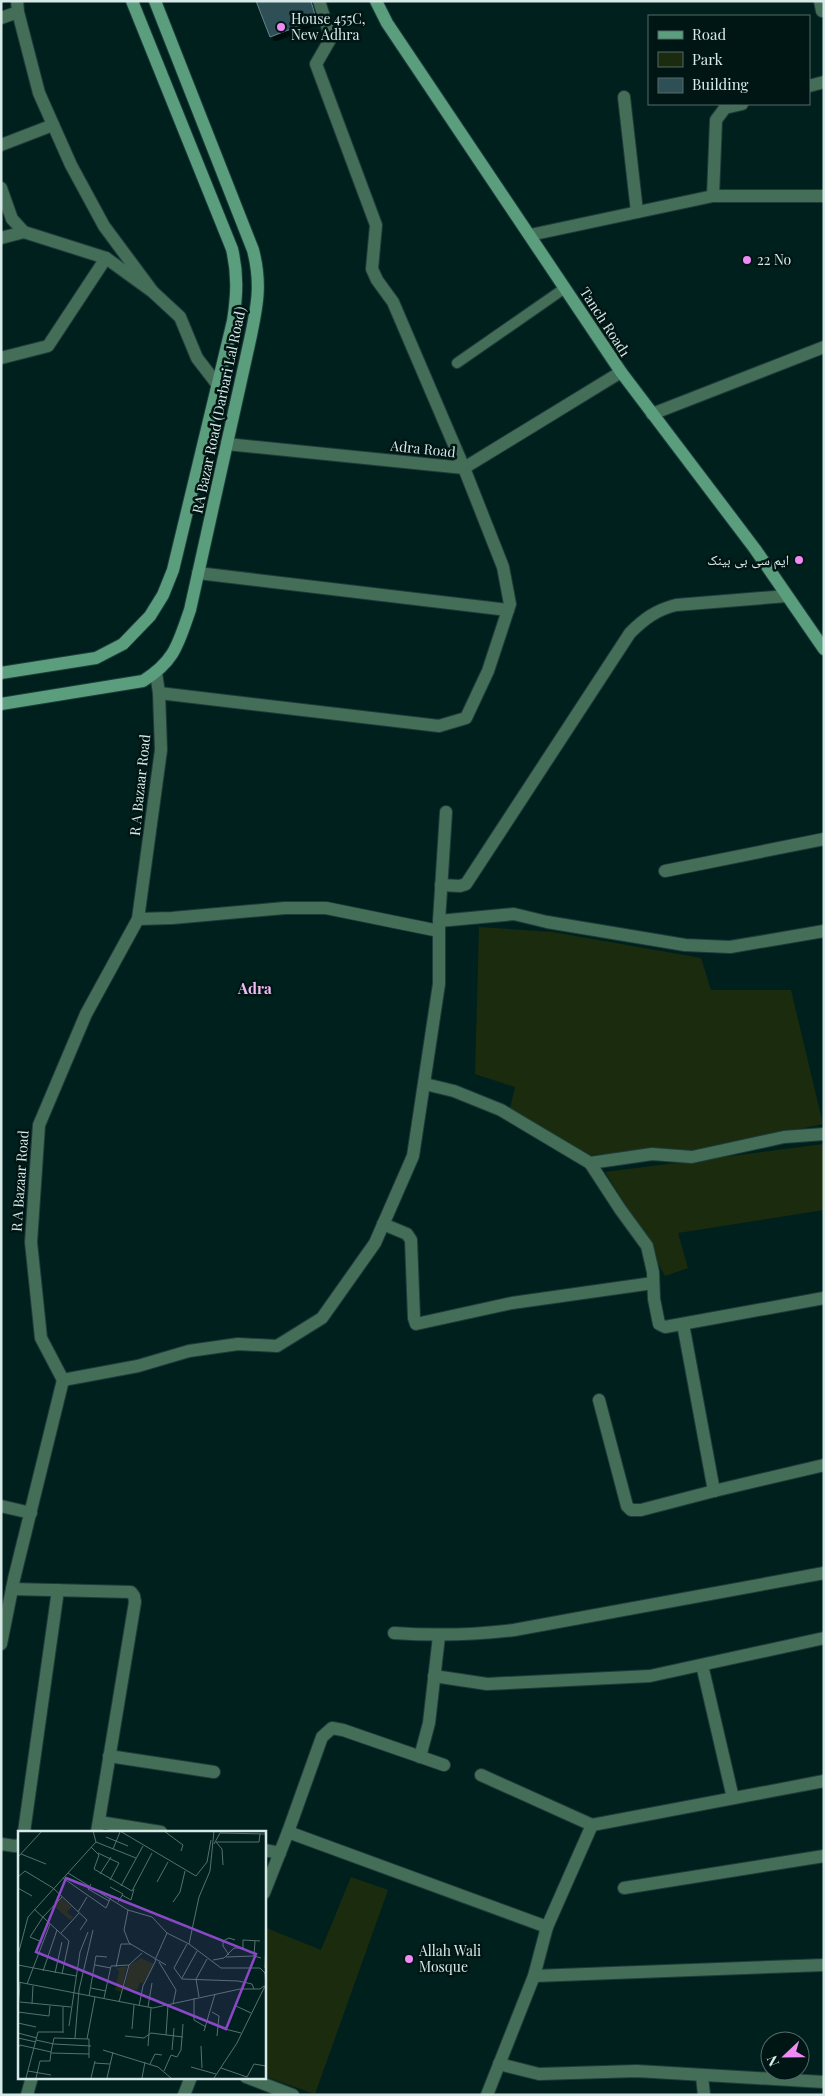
<svg xmlns="http://www.w3.org/2000/svg" width="825" height="2096" viewBox="0 0 825 2096" font-family="'Playfair Display','Noto Naskh Arabic',serif">
	<defs>
		<filter id="shadow"><feDropShadow dx="4.5" dy="4.5" stdDeviation="0" flood-color="#0009"/></filter>
	</defs>
	<rect width="100%" height="100%" fill="#00201e"/>
	<g fill="#1b2b0e">
		<polygon points="479,927 553,932 701,958 711,990 791,990 823,1124 691,1152 588,1155 510,1108 515,1087 475,1074"/>
		<polygon points="824,1144 824,1210 678,1233 688,1268 665,1276 623,1201 605,1172"/>
		<polygon points="351,1877 388,1890 315,2094 264,2076 264,1927 321,1950"/>
	</g>
	<polygon fill="#2f4f57" stroke="#62838c" filter="url(#shadow)" points="256,1 311,1 316,19 270,37"/>
	<g fill="none" stroke-linecap="round" stroke-linejoin="round">
		<defs>
			<polyline id="lane" points="457,363 565,288"/>
			<g id="street">
				<polyline points="820,1 822,11"/>
				<polyline points="18,12 39,93 71,165 104,226 153,292"/>
				<polyline points="1,18 18,12 17,1"/>
				<polyline points="809,86 824,82"/>
				<polyline points="624,97 637,212"/>
				<polyline points="1,145 53,125"/>
				<polyline points="1,188 12,219 24,232 106,258 153,292 180,317 197,358 217,384"/>
				<polyline points="713,196 716,120 725,108 742,104"/>
				<polyline points="530,235 713,196 824,196"/>
				<polyline points="1,238 24,232"/>
				<polyline points="1,358 48,346 106,258"/>
				<polyline points="652,414 824,347"/>
				<polyline points="227,444 464,468 621,372"/>
				<polyline points="198,573 508,610"/>
				<polyline points="159,693 439,726 466,718 488,671 510,604 503,567 464,468 393,302 377,280 372,269 376,225 316,64 331,38 319,1"/>
				<polyline points="665,871 824,839"/>
				<path d="M441,885l19,1 6,-2 164,-251c14,-14 26,-23 46,-28l111,-9"/>
				<polyline points="138,919 172,918 285,908 326,908 439,931"/>
				<polyline points="439,921 514,914 547,922 685,945 730,947 824,931"/>
				<polyline points="425,1084 454,1091 501,1110 590,1163 652,1154 692,1157 784,1137 824,1134"/>
				<polyline points="590,1163 620,1209 647,1246 653,1272 654,1299 659,1324 665,1327 824,1298"/>
				<polyline points="383,1224 407,1234 411,1240 414,1318 416,1324 512,1303 653,1283"/>
				<polyline points="683,1324 714,1491"/>
				<polyline points="63,1380 138,1366 189,1351 238,1344 277,1346 322,1318 375,1243 413,1156 439,984 439,921 446,812"/>
				<polyline points="599,1400 627,1506 631,1510 641,1510 714,1491 824,1465"/>
				<polyline points="1,1506 31,1513"/>
				<polyline points="12,1589 131,1592 134,1596 135,1602 97,1832"/>
				<path d="M394,1633c41,3 79,2 120,-3l310,-57"/>
				<polyline points="1,1644 14,1579 63,1380 41,1338 31,1242 39,1125 86,1014 138,919 161,750 159,693 156,673"/>
				<polyline points="702,1665 733,1798"/>
				<polyline points="434,1676 487,1684 650,1676 824,1638"/>
				<polyline points="109,1756 214,1772"/>
				<polyline points="420,1757 429,1723 439,1636"/>
				<polyline points="481,1775 592,1825"/>
				<polyline points="99,1822 161,1832"/>
				<polyline points="24,1832 58,1590"/>
				<polyline points="288,1832 547,1927"/>
				<polyline points="1,1844 15,1846 19,1845"/>
				<polyline points="264,1850 280,1853"/>
				<polyline points="624,1888 824,1856"/>
				<polyline points="264,1893 288,1832 322,1737 332,1728 343,1730 444,1765"/>
				<polyline points="534,1976 824,1965"/>
				<polyline points="499,2064 539,2074 637,2071 824,2082"/>
				<polyline points="702,2076 704,2095"/>
				<polyline points="246,2077 293,2095"/>
				<polyline points="27,2095 32,2077"/>
				<polyline points="184,2095 191,2077"/>
				<polyline points="487,2095 534,1976 547,1927 592,1825 824,1781"/>
			</g>
			<g id="secondary">
				<polyline points="376,1 387,23 621,372 755,549 824,649"/>
				<path d="M1,673l95,-15 27,-14 27,-28 13,-21 10,-25 60,-249c4,-26 5,-47 -1,-72l-100,-248"/>
				<path d="M1,704l142,-23c32,-20 35,-37 47,-71l60,-270c7,-33 12,-56 3,-90l-98,-249"/>
			</g>
		</defs>
		<use href="#lane" stroke="#1e3c3a" stroke-width="12"/>
		<use href="#street" stroke="#1e3c3a" stroke-width="14"/>
		<use href="#secondary" stroke="#1e3c3a" stroke-width="14"/>
		<use href="#lane" stroke="#456e59" stroke-width="10"/>
		<use href="#street" stroke="#456e59" stroke-width="12"/>
		<use href="#secondary" stroke="#5b9e7d" stroke-width="12"/>
	</g>
	<g fill="#f18af4" stroke="#001614" stroke-width="2">
		<circle cx="281" cy="27" r="5"/>
		<circle cx="747" cy="260" r="5"/>
		<circle cx="799" cy="560" r="5"/>
		<circle cx="409" cy="1959" r="5"/>
	</g>
	<g text-anchor="middle" stroke-width="5" stroke-linejoin="round" paint-order="stroke">
		<g font-size="14" fill="#d8eae8" stroke="#001614" text-anchor="start">
			<text x="291" y="24">House 455C,<tspan x="291" dy="16">New Adhra</tspan></text>
			<text x="757" y="265">22 No</text>
			<text x="789" y="565" text-anchor="end">ایم سی بی بینک</text>
			<text x="419" y="1956">Allah Wali<tspan x="419" dy="16">Mosque</tspan></text>
		</g>
		<g font-size="14" fill="#d8eae8" stroke="#001614">
			<text transform="translate(605 322) rotate(57)" y="5">Tanch Road1</text>
			<text transform="translate(219 410) rotate(-78)" y="5">RA Bazar Road (Darbari Lal Road)</text>
			<text transform="translate(423 449) rotate(6)" y="5">Adra Road</text>
			<text transform="translate(140 785) rotate(-84)" y="5">R A Bazaar Road</text>
			<text transform="translate(20 1181) rotate(-86)" y="5">R A Bazaar Road</text>
		</g>
		<g font-size="15" font-weight="bold" fill="#f2b9f3" stroke="#001614">
			<text x="255" y="994">Adra</text>
		</g>
	</g>
	<g transform="translate(18 1831)">
		<rect width="248" height="248" fill="#00201e"/>
		<path d="M44,67l10,9 -5,5 6,5 -3,3 -16,-14zM123,127l13,6 -11,19h-3l-3,7 -13,-2 6,-23zM109,135l-6,26 -6,-2 4,-19 -3,-3z" fill="#1b2b0e"/>
		<path fill="none" stroke="#56716f" stroke-width="1" d="M102,0l76,45 11,-14M146,0l19,14 -2,6M196,0l-4,40 -11,26 -10,47 32,24h39l6,6M88,6l22,9M78,11l40,16M198,11h43l1,-8M198,11l6,7 1,16M196,13l6,-11 46,1M73,16l8,8 -5,14 38,22 20,-38M95,18l7,-17M80,22l21,10 -9,17M3,23l25,10M0,26l24,-26M189,31l4,-22M50,42l60,37 24,7 15,16 22,11M82,43l11,-17M0,46l7,-6 28,17 34,32 -7,10M45,47l43,30 5,-11M139,51l11,-20M73,53l-3,5 21,12M103,55l22,-40M92,56l13,7 -5,8M0,57l14,8M104,64l9,5 3,-11M155,71l7,-10 5,-21M16,78l35,32 -7,33M110,79l-4,20 5,13 37,22M60,81l9,-15M25,86l19,-20M43,102l18,-20M237,110l-1,15 7,2M24,111l-12,-5 13,-20M169,113l-13,24 8,11 56,2 14,3 2,5M0,124l10,-38 68,-75 -3,-11M211,124l-6,-9v-5l6,-3 6,2M208,126l28,-1M137,129l12,-27M195,129l11,-2 10,-10h9v-8l17,1M141,131l17,28 -3,14M0,134l58,11M77,134l16,3M98,136l5,-23h10M247,137l1,-31M25,140l14,-41M37,142l7,-31M164,147l15,-27M0,151l135,26 87,-19h20l4,-3M9,153l23,-60M73,157l15,3M71,165l7,-40 11,1M181,166l-3,-18 11,-20M86,167l7,-32 18,-1M176,167v22l12,7M2,171l51,5M101,171l10,-37 13,-12M14,173l1,-18M121,175l4,-20 13,-26M218,175l15,7M130,176l4,-24M0,180l2,-28M0,181l31,4 1,-10M194,181l7,4 -2,20M0,192l18,4M51,195l11,-74 8,-20M114,198l2,-24M207,198l16,4M186,200l11,-37M0,202l19,5M45,202v-26M148,204l2,-30M107,205l19,2 7,-5 32,4M0,207l18,4M57,207l4,-48 14,-60M69,208l8,-42M18,209l18,4 37,2M130,215l3,-38M183,215l1,22M0,217l2,-3 31,7 3,-14 35,1v19M85,219l55,17 13,11M154,219l2,-22M33,222l38,1M76,232l16,1M132,233l5,-10 7,1M173,236l25,7M203,237l26,9 7,-13 12,2M10,240l23,4M146,240l7,-16 6,2 4,-7 2,-26M8,247l12,-46h25M18,247l4,-17h10l1,-9M73,247l4,-17M89,247l6,-26M124,247l3,-16M196,247l23,-35 29,-59 -1,-11"/>
		<path fill="#8948c5" fill-opacity="0.15" stroke="#8948c5" stroke-width="2.5" d="M48,47l190,76 -30,75 -190,-77z"/>
		<rect width="248" height="248" fill="none" stroke="#d8eae8" stroke-width="2.5"/>
	</g>
	<rect width="825" height="2096" fill="none" stroke="#d8eae8" stroke-width="5"/>
	<rect x="648" y="15" width="162" height="90" fill="#001614" stroke="#566b69"/>
	<rect x="658" y="31" width="25" height="8" fill="#5b9e7d" stroke="#566b69"/>
	<text x="692" y="40" font-size="15" fill="#d8eae8">Road</text>
	<rect x="658" y="52" width="25" height="15" fill="#1b2b0e" stroke="#566b69"/>
	<text x="692" y="65" font-size="15" fill="#d8eae8">Park</text>
	<rect x="658" y="78" width="25" height="15" fill="#2f4f57" stroke="#566b69"/>
	<text x="692" y="90" font-size="15" fill="#d8eae8">Building</text>
	<g transform="translate(785 2056) rotate(248)"><circle r="24" fill="#001614" stroke="#566b69"/>
	<path d="M0-4L9 19L0 12L-9 19Z" fill="#f18af4"/>
	<text y="-8" font-size="14" font-weight="bold" text-anchor="middle" fill="#d8eae8">N</text>
	</g>
</svg>
